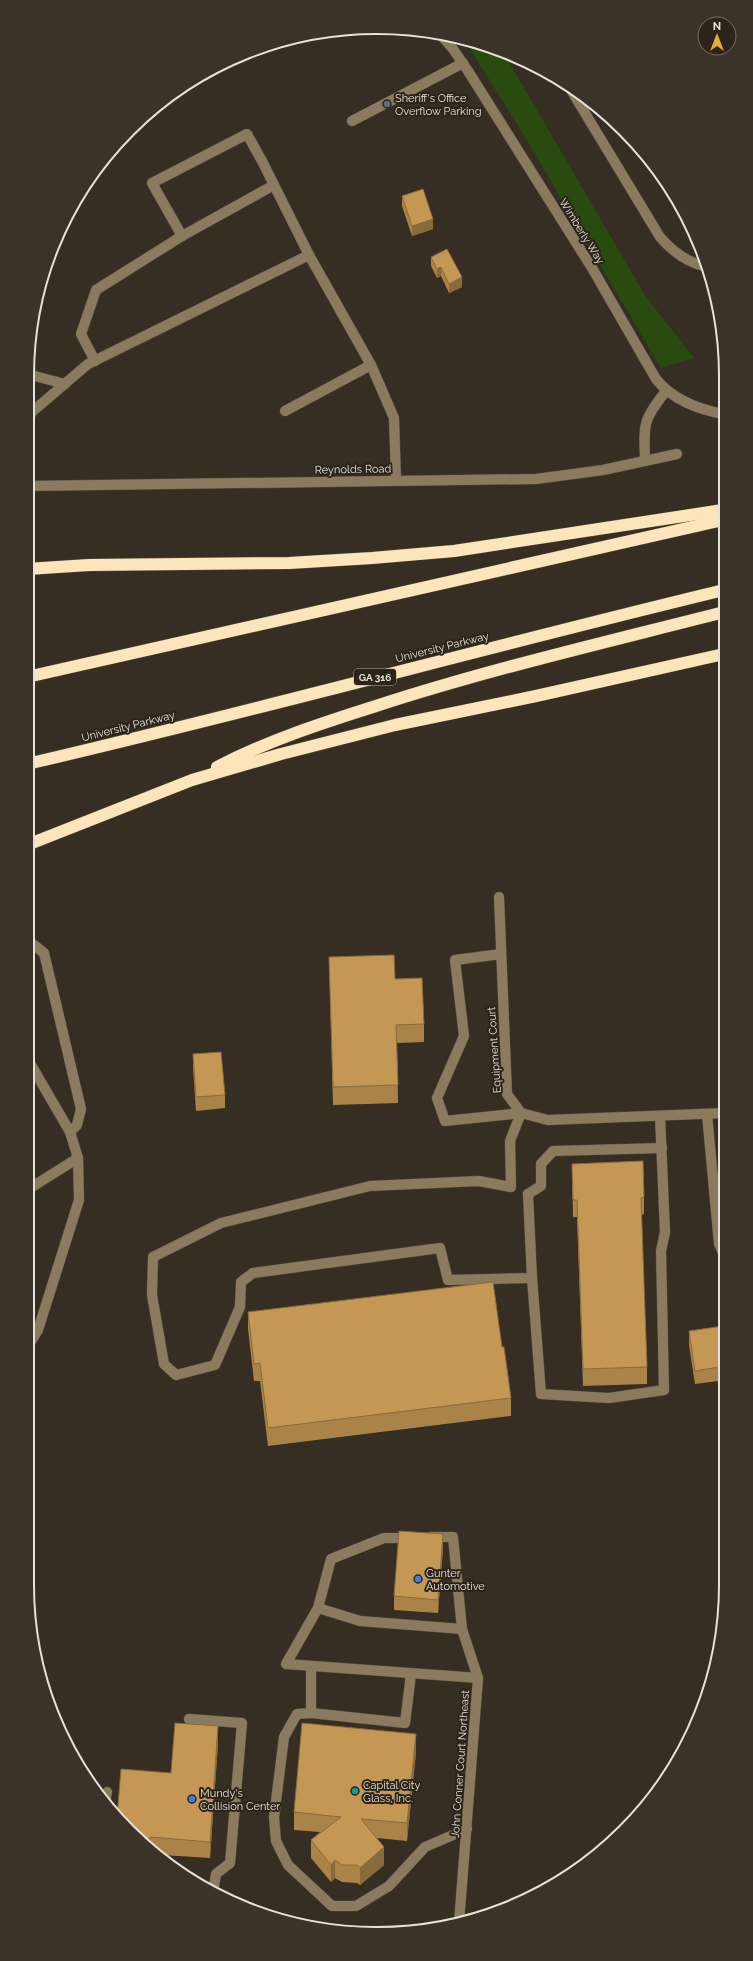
<svg xmlns="http://www.w3.org/2000/svg" width="753" height="1961" viewBox="0 0 753 1961" font-family="Raleway,sans-serif">
	<rect width="100%" height="100%" fill="#362e22"/>
	<polygon fill="#2a4b0f" points="463,38 506,57 646,297 694,358 661,368 519,127"/>
	<g fill="none" stroke-linecap="round" stroke-linejoin="round">
		<defs>
			<g id="minor">
				<path d="M440,34l13,15 15,22 124,197 64,111c17,21 41,30 67,35"/>
				<path d="M568,85l92,152c12,14 25,24 43,29"/>
				<polyline points="352,121 463,63"/>
				<polyline points="182,236 274,185"/>
				<polyline points="95,361 81,334 96,290 182,236 152,183 247,134 262,161 309,255 371,365 394,418 396,480"/>
				<polyline points="27,374 65,384"/>
				<polyline points="285,411 371,365"/>
				<polyline points="27,419 33,411 88,364 309,255"/>
				<path d="M645,461c-1,-37 -3,-40 21,-70"/>
				<polyline points="27,486 536,479 603,470 677,454"/>
				<polyline points="499,897 507,1094 521,1113 548,1120 725,1113"/>
				<polyline points="27,944 34,945 44,953 81,1109 77,1125 70,1132"/>
				<polyline points="501,954 455,960 464,1036 437,1098 445,1121 521,1113 510,1141 511,1187 479,1181 370,1186 221,1223 153,1257 152,1295 164,1364 176,1375 215,1365 240,1307 241,1282 253,1273 440,1248 448,1280 532,1278"/>
				<polyline points="27,1058 70,1132 78,1158 27,1190"/>
				<polyline points="707,1114 719,1244 725,1257"/>
				<polyline points="528,1194 532,1278 541,1394 609,1398 664,1390 661,1251 665,1232 660,1116"/>
				<polyline points="528,1194 541,1186 541,1164 553,1151 662,1148"/>
				<polyline points="27,1348 38,1330 79,1200 78,1158"/>
				<polyline points="431,1537 453,1537 462,1629 478,1678"/>
				<polyline points="413,1538 384,1538 331,1559 318,1608 286,1664 478,1678 459,1923"/>
				<polyline points="318,1608 360,1621 462,1629"/>
				<polyline points="411,1674 405,1723 311,1713 297,1714 284,1737 274,1817 276,1841 288,1865 332,1906 356,1906 389,1886 425,1847 467,1829"/>
				<polyline points="311,1713 311,1667"/>
				<polyline points="189,1719 242,1723 230,1863 216,1874 213,1892"/>
				<polyline points="105,1803 107,1792"/>
			</g>
			<g id="highway">
				<polyline points="27,569 89,565 289,563 372,558 454,551 723,510"/>
				<polyline points="27,677 723,520"/>
				<path d="M27,764c233,-54 464,-118 697,-174"/>
				<path d="M217,767c50,-26 105,-44 159,-61 114,-37 231,-64 348,-94"/>
				<polyline points="27,845 192,780 281,754 395,725 536,696 724,654"/>
			</g>
		</defs>
		<use href="#minor" stroke="#524b3f" stroke-width="11"/>
		<use href="#highway" stroke="#524b3f" stroke-width="13"/>
		<use href="#minor" stroke="#8a7a5e" stroke-width="10"/>
		<use href="#highway" stroke="#fde5bb" stroke-width="12"/>
	</g>
	<g fill="#a98348">
		<polygon points="402,196 433,229 412,236 402,206"/>
		<polygon points="431,257 462,287 449,293 441,276 437,278 431,266"/>
		<polygon points="329,957 395,979 424,1024 424,1042 397,1043 398,1103 333,1105"/>
		<polygon points="193,1054 225,1095 225,1108 196,1111 193,1068"/>
		<polygon points="572,1164 644,1197 644,1214 641,1215 647,1367 647,1384 583,1386 577,1217 573,1217"/>
		<polygon points="248,1312 502,1347 511,1398 511,1416 268,1446 260,1381 254,1381 248,1329"/>
		<polygon points="689,1331 725,1342 726,1380 695,1384 689,1345"/>
		<polygon points="443,1548 438,1613 394,1610 394,1596"/>
		<polygon points="218,1743 210,1858 162,1855 117,1818 171,1773"/>
		<polygon points="416,1752 407,1841 377,1838 384,1865 360,1885 357,1883 342,1882 335,1878 331,1882 311,1858 311,1840 320,1832 294,1830 294,1812"/>
	</g>
	<g fill="#896a3b">
		<polygon points="433,219 433,229 412,236 412,226"/>
		<polygon points="441,267 441,276 437,278 437,269"/>
		<polygon points="462,277 462,287 449,293 449,284"/>
		<polygon points="443,1534 443,1548 438,1613 438,1600"/>
		<polygon points="218,1726 218,1743 210,1858 210,1842"/>
		<polygon points="416,1734 416,1752 407,1841 407,1823"/>
		<polygon points="384,1847 384,1865 360,1885 360,1868"/>
		<polygon points="335,1860 335,1878 331,1882 331,1865"/>
	</g>
	<g fill="#c49854" stroke="#896a3b">
		<polygon points="423,189 433,219 412,226 402,196"/>
		<polygon points="447,249 462,277 449,284 441,267 437,269 431,257"/>
		<polygon points="394,955 395,979 422,978 424,1024 396,1025 398,1085 333,1087 329,957"/>
		<polygon points="221,1052 225,1095 196,1097 193,1054"/>
		<polygon points="643,1161 644,1197 641,1198 647,1367 583,1369 577,1200 573,1200 572,1164"/>
		<polygon points="493,1282 502,1347 504,1347 511,1398 268,1428 260,1363 254,1364 248,1312"/>
		<polygon points="723,1326 725,1342 725,1366 695,1371 689,1331"/>
		<polygon points="399,1531 443,1534 438,1600 394,1596"/>
		<polygon points="175,1723 218,1726 210,1842 150,1837 150,1841 145,1841 117,1818 121,1769 171,1773"/>
		<polygon points="302,1723 416,1734 407,1823 361,1819 384,1847 360,1868 357,1865 342,1865 335,1860 331,1865 311,1840 341,1817 294,1812"/>
	</g>
	<circle fill="#5c6f8a" stroke="#2c2418" stroke-width="1.5" cx="387" cy="104" r="4"/>
	<g fill="#3f7fe0" stroke="#2c2418" stroke-width="1.5">
		<circle cx="418" cy="1579" r="4"/>
		<circle cx="192" cy="1799" r="4"/>
	</g>
	<circle fill="#0f9aa8" stroke="#2c2418" stroke-width="1.5" cx="355" cy="1791" r="4"/>
	<g text-anchor="middle" stroke-width="4" stroke-linejoin="round" paint-order="stroke">
		<rect fill="#2c2418" stroke="#aea89f" stroke-width="1" x="354" y="669" width="42" height="16" rx="3"/>
		<g font-size="10" font-weight="bold" fill="#e6e1d9">
			<text x="375" y="681">GA 316</text>
		</g>
		<g font-size="11" fill="#e6e1d9" stroke="#2c2418" text-anchor="start">
			<text x="395" y="102">Sheriff's Office<tspan x="395" dy="13">Overflow Parking</tspan></text>
			<text x="426" y="1577">Gunter<tspan x="426" dy="13">Automotive</tspan></text>
			<text x="363" y="1789">Capital City<tspan x="363" dy="13">Glass, Inc.</tspan></text>
			<text x="200" y="1797">Mundy's<tspan x="200" dy="13">Collision Center</tspan></text>
		</g>
		<g font-size="11" fill="#e6e1d9" stroke="#2c2418">
			<text transform="translate(582 231) rotate(58)" y="4">Wimberly Way</text>
			<text transform="translate(353 469) rotate(-1)" y="4">Reynolds Road</text>
			<text transform="translate(442 647) rotate(-14)" y="4">University Parkway</text>
			<text transform="translate(128 726) rotate(-14)" y="4">University Parkway</text>
			<text transform="translate(494 1050) rotate(-94)" y="4">Equipment Court</text>
			<text transform="translate(460 1764) rotate(-86)" y="4">John Conner Court Northeast</text>
		</g>
	</g>
	<path d="M0 0H753V1961H0ZM376 34H377A342 342 0 0 1 719 376V1585A342 342 0 0 1 377 1927H376A342 342 0 0 1 34 1585V376A342 342 0 0 1 376 34Z" fill="#3b3327" fill-rule="evenodd"/>
	<path fill="none" stroke="#e6e1d9" stroke-width="2" d="M376 34H377A342 342 0 0 1 719 376V1585A342 342 0 0 1 377 1927H376A342 342 0 0 1 34 1585V376A342 342 0 0 1 376 34Z"/>
	<g transform="translate(717 36)"><circle r="19" fill="#2c2418" stroke="#767065"/>
	<path d="M0-3L7 15L0 10L-7 15Z" fill="#e7ac37"/>
	<text y="-6" font-size="11" font-weight="bold" text-anchor="middle" fill="#e6e1d9">N</text>
	</g>
</svg>
